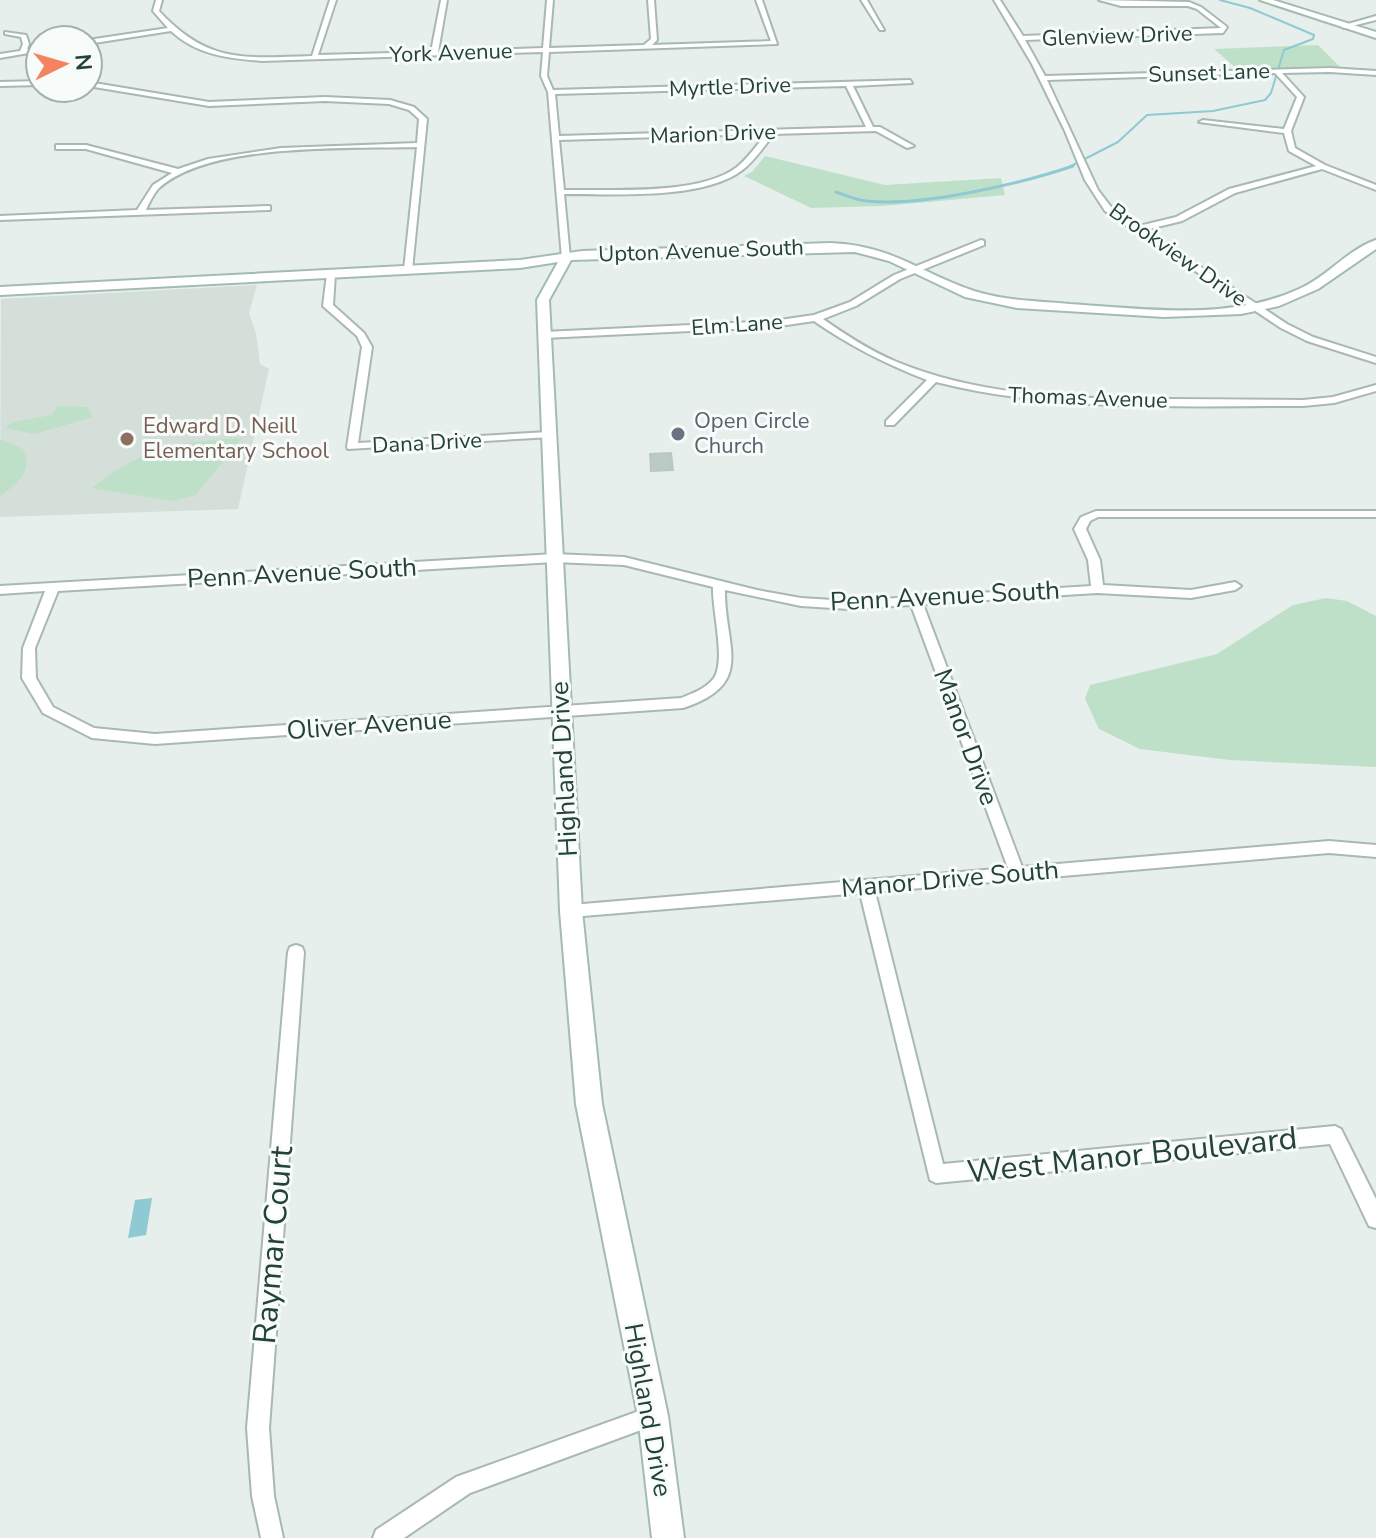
<svg xmlns="http://www.w3.org/2000/svg" width="1376" height="1538" viewBox="0 0 1376 1538" font-family="'Nunito Sans',sans-serif">
<style>
.built{fill:#d4dfda}
.green{fill:#bfe0c8}
.water{fill:#8ec9d4}
.lines{fill:none;stroke-linecap:round;stroke-linejoin:round}
.stream-far1{stroke:#8ec9d4;stroke-width:2}
.stream{stroke:#8ec9d4;stroke-width:3}
.building{fill:#bbcac4;stroke:#b8c9c2;stroke-width:2}
.street-casing{stroke:#a8b8b2;stroke-width:4}
.secondary-casing{stroke:#a4bbb3;stroke-width:4}
.street{fill:#fff;fill-rule:evenodd}
.secondary{fill:#fff;fill-rule:evenodd}
.worship-dot{fill:#6b7280;stroke:#f7fbf9;stroke-width:3}
.education-dot{fill:#8d6e63;stroke:#f7fbf9;stroke-width:3}
.labels{text-anchor:middle;dominant-baseline:central;stroke-width:6;stroke-linejoin:round;paint-order:stroke}
.far-street-label{font-size:22px;fill:#24423a;stroke:#f7fbf9}
.far-worship-label{font-size:22px;fill:#5b616d;stroke:#f7fbf9;text-anchor:start}
.far-education-label{font-size:22px;fill:#785e54;stroke:#f7fbf9;text-anchor:start}
.street-label{font-size:26px;fill:#24423a;stroke:#f7fbf9}
.near-street-label{font-size:32px;fill:#24423a;stroke:#f7fbf9}
</style>
<rect width="100%" height="100%" fill="#e6efeb"/>
<!-- built -->
<path class="built" d="M257,285L249,313L256,333L260,364L269,369L238,509L0,517L1,299Z"/>
<!-- green -->
<g class="green">
<path d="M1318,45L1340,67L1237,69L1214,49Z"/>
<path d="M765,156L885,185L1001,178L1005,195L883,206L811,208L744,176L752,172Z"/>
<path d="M58,406L87,407L93,417L35,434L5,428L13,422L51,415Z"/>
<path d="M242,438L196,495L173,501L92,488C142,448 179,441 242,438Z"/>
<path d="M0,439L23,449C34,471 17,484 0,496Z"/>
<path d="M1326,598L1347,601L1376,616V767L1230,760L1140,749L1099,729L1085,699L1090,685L1217,654L1293,605Z"/>
</g>
<!-- water -->
<path class="water" d="M152,1198L146,1235L128,1238L135,1200Z"/>
<g class="lines">
<!-- stream-far1 -->
<path class="stream-far1" d="M1067,168L1118,142L1147,115L1213,111L1265,100L1271,93L1284,50L1313,39L1314,35L1250,8L1220,0"/>
<!-- stream -->
<path class="stream" d="M836,192C845,195 856,200 866,201C921,207 1020,184 1073,166"/>
</g>
<!-- building -->
<path class="building" d="M671,453L673,470L651,471L650,454Z"/>
<g class="lines">
<defs>
<g id="street">
<path d="M156,0H162L159,11C208,64 245,58 312,56L330,0H336L318,55L431,52L441,0H447L438,52L543,48L547,0H553L549,48L644,45L651,39L648,0H654L657,40L652,45L771,41L756,0H762L777,44L549,52L547,76L553,90L910,80L912,83L853,86L873,127H880L914,146L907,148L876,131L774,134C764,146 754,162 741,171C701,200 613,194 564,194L570,258L566,261L562,258L548,92L541,76L543,52L261,61C227,58 197,55 171,31L88,44V40L168,28L153,11ZM846,86L866,127L559,136L555,94ZM766,134C757,145 748,158 737,167C699,196 610,189 564,190L559,140Z"/>
<path d="M861,0H867L884,30H880Z"/>
<path d="M994,0H1000L1023,36L1221,28L1197,9L1188,6H1121L1099,0L1189,2L1201,7L1227,27L1223,33L1025,40L1045,76L1330,68L1376,71V75L1330,72L1282,73L1304,97L1291,131L1295,148L1325,165L1376,185V190L1322,169L1235,193L1182,221L1145,230L1287,324L1313,337L1376,357V363L1307,341L1281,328L1105,211L1085,180L1065,131L1032,64ZM1275,73L1297,97L1284,129L1203,120L1199,122L1284,133L1289,151L1316,166L1229,189L1176,217L1139,226L1111,207L1098,190L1047,80Z"/>
<path d="M1376,16V20L1344,28L1341,26Z"/>
<path d="M5,32L26,35L29,44L27,49L40,47V51L0,58V54L20,51L23,44L21,37L5,34Z"/>
<path d="M40,81V85L0,86V82Z"/>
<path d="M88,82L209,102L325,97L390,100L414,107L427,119L412,270L408,273L404,270L417,147C350,149 208,142 158,189C153,195 149,203 146,210L270,206V210H267L0,220V216L137,210L153,185L172,173L86,149H56V145H86L178,169L208,159L281,148L417,143L419,119L409,110L389,104L325,101L209,106L88,86Z"/>
<path d="M981,240L984,241V245L900,279L856,306L823,319C846,335 870,351 897,362C983,397 1076,399 1168,399C1213,399 1258,400 1303,400L1333,397L1376,385V391L1334,403L1303,406C1181,406 1055,412 936,382L894,425H886V421L927,380C886,364 850,346 814,321L773,327L544,338L539,335L544,332L773,321L814,315L850,302L894,275Z"/>
<path d="M331,271L335,274L333,305L364,333L372,347L358,443L548,432L552,433V437L348,449L347,447L362,347L357,336L323,306L327,274Z"/>
<path d="M1096,511H1376V517H1098L1090,521L1086,529L1100,560L1103,585L1191,590L1235,582L1241,586L1235,590L1191,598L1097,593L923,604L1022,867L1329,841L1376,845V857L1329,853L875,892L943,1164L1335,1126L1341,1129L1376,1199V1228L1369,1226L1330,1144L936,1183L930,1180L860,893L571,917L566,916L563,911L566,906L571,905L1008,868L911,605L849,609L801,606L725,590C724,646 757,684 683,708L155,744L92,738L43,713L22,678L23,648L45,591L0,594V586L554,554L624,557L757,590L801,598L849,601L1091,586L1088,560L1074,529L1081,517ZM554,562L624,565L713,587C712,610 726,660 714,678C706,689 693,693 681,698L155,734L94,728L53,707L36,678L35,648L58,591Z"/>
<path d="M296,945L302,947L304,952L269,1428L274,1496L283,1538H261L252,1496L247,1428L288,952L290,947Z"/>
<path d="M653,1406L660,1409L663,1416L660,1423L470,1493L404,1538H373L376,1530L456,1477Z"/>
</g>
<g id="secondary">
<path d="M1260,0H1273L1376,32V38Z"/>
<path d="M1376,240V249L1318,289L1279,306L1241,314L1164,317L1017,308L965,297L889,261L855,252L571,260L549,300L582,911L602,1104L668,1416L684,1538H652L638,1416L576,1104L560,911L537,300L558,262L520,268L0,295V287L520,260L582,251L831,243C894,246 920,273 974,291C1005,301 1038,301 1070,304C1144,309 1230,321 1299,289C1327,277 1347,250 1376,240Z"/>
</g>
</defs>
<!-- street casing -->
<use href="#street" class="street-casing"/>
<!-- secondary casing -->
<use href="#secondary" class="secondary-casing"/>
<!-- street -->
<use href="#street" class="street"/>
<!-- secondary -->
<use href="#secondary" class="secondary"/>
</g>
<!-- markers -->
<circle class="worship-dot" cx="678" cy="434" r="8"/>
<circle class="education-dot" cx="127" cy="439" r="8"/>
<g class="labels">
<!-- far-street labels -->
<g class="far-street-label">
<text transform="translate(1117 36) rotate(-2)">Glenview Drive</text>
<text transform="translate(451 53) rotate(-2)">York Avenue</text>
<text transform="translate(1209 73) rotate(-2)">Sunset Lane</text>
<text transform="translate(730 87) rotate(-2)">Myrtle Drive</text>
<text transform="translate(713 134) rotate(-2)">Marion Drive</text>
<text transform="translate(701 251) rotate(-2)">Upton Avenue South</text>
<text transform="translate(1178 255) rotate(35)">Brookview Drive</text>
<text transform="translate(737 325) rotate(-4)">Elm Lane</text>
<text transform="translate(1088 398) rotate(2)">Thomas Avenue</text>
<text transform="translate(427 443) rotate(-3)">Dana Drive</text>
</g>
<!-- far-worship labels -->
<g class="far-worship-label">
<text x="694" y="421">Open Circle<tspan x="694" dy="25">Church</tspan></text>
</g>
<!-- far-education labels -->
<g class="far-education-label">
<text x="143" y="426">Edward D. Neill<tspan x="143" dy="25">Elementary School</tspan></text>
</g>
<!-- street labels -->
<g class="street-label">
<text transform="translate(302 573) rotate(-3)">Penn Avenue South</text>
<text transform="translate(945 596) rotate(-3)">Penn Avenue South</text>
<text transform="translate(369 725) rotate(-4)">Oliver Avenue</text>
<text transform="translate(966 737) rotate(70)">Manor Drive</text>
<text transform="translate(564 769) rotate(-93)">Highland Drive</text>
<text transform="translate(950 879) rotate(-5)">Manor Drive South</text>
<text transform="translate(648 1410) rotate(80)">Highland Drive</text>
</g>
<!-- near-street labels -->
<g class="near-street-label">
<text transform="translate(1132 1155) rotate(-6)">West Manor Boulevard</text>
<text transform="translate(273 1245) rotate(-85)">Raymar Court</text>
</g>
</g>
<!-- north arrow -->
<g transform="translate(64 64) rotate(85)"><circle r="38" fill="#f7fbf9" stroke="#a3b1ad" stroke-width="2"/>
<path d="M0-6L14 30L0 20L-14 30Z" fill="#f4845f"/>
<text y="-12" font-size="22" font-weight="bold" text-anchor="middle" fill="#24423a">N</text>
</g>
</svg>
